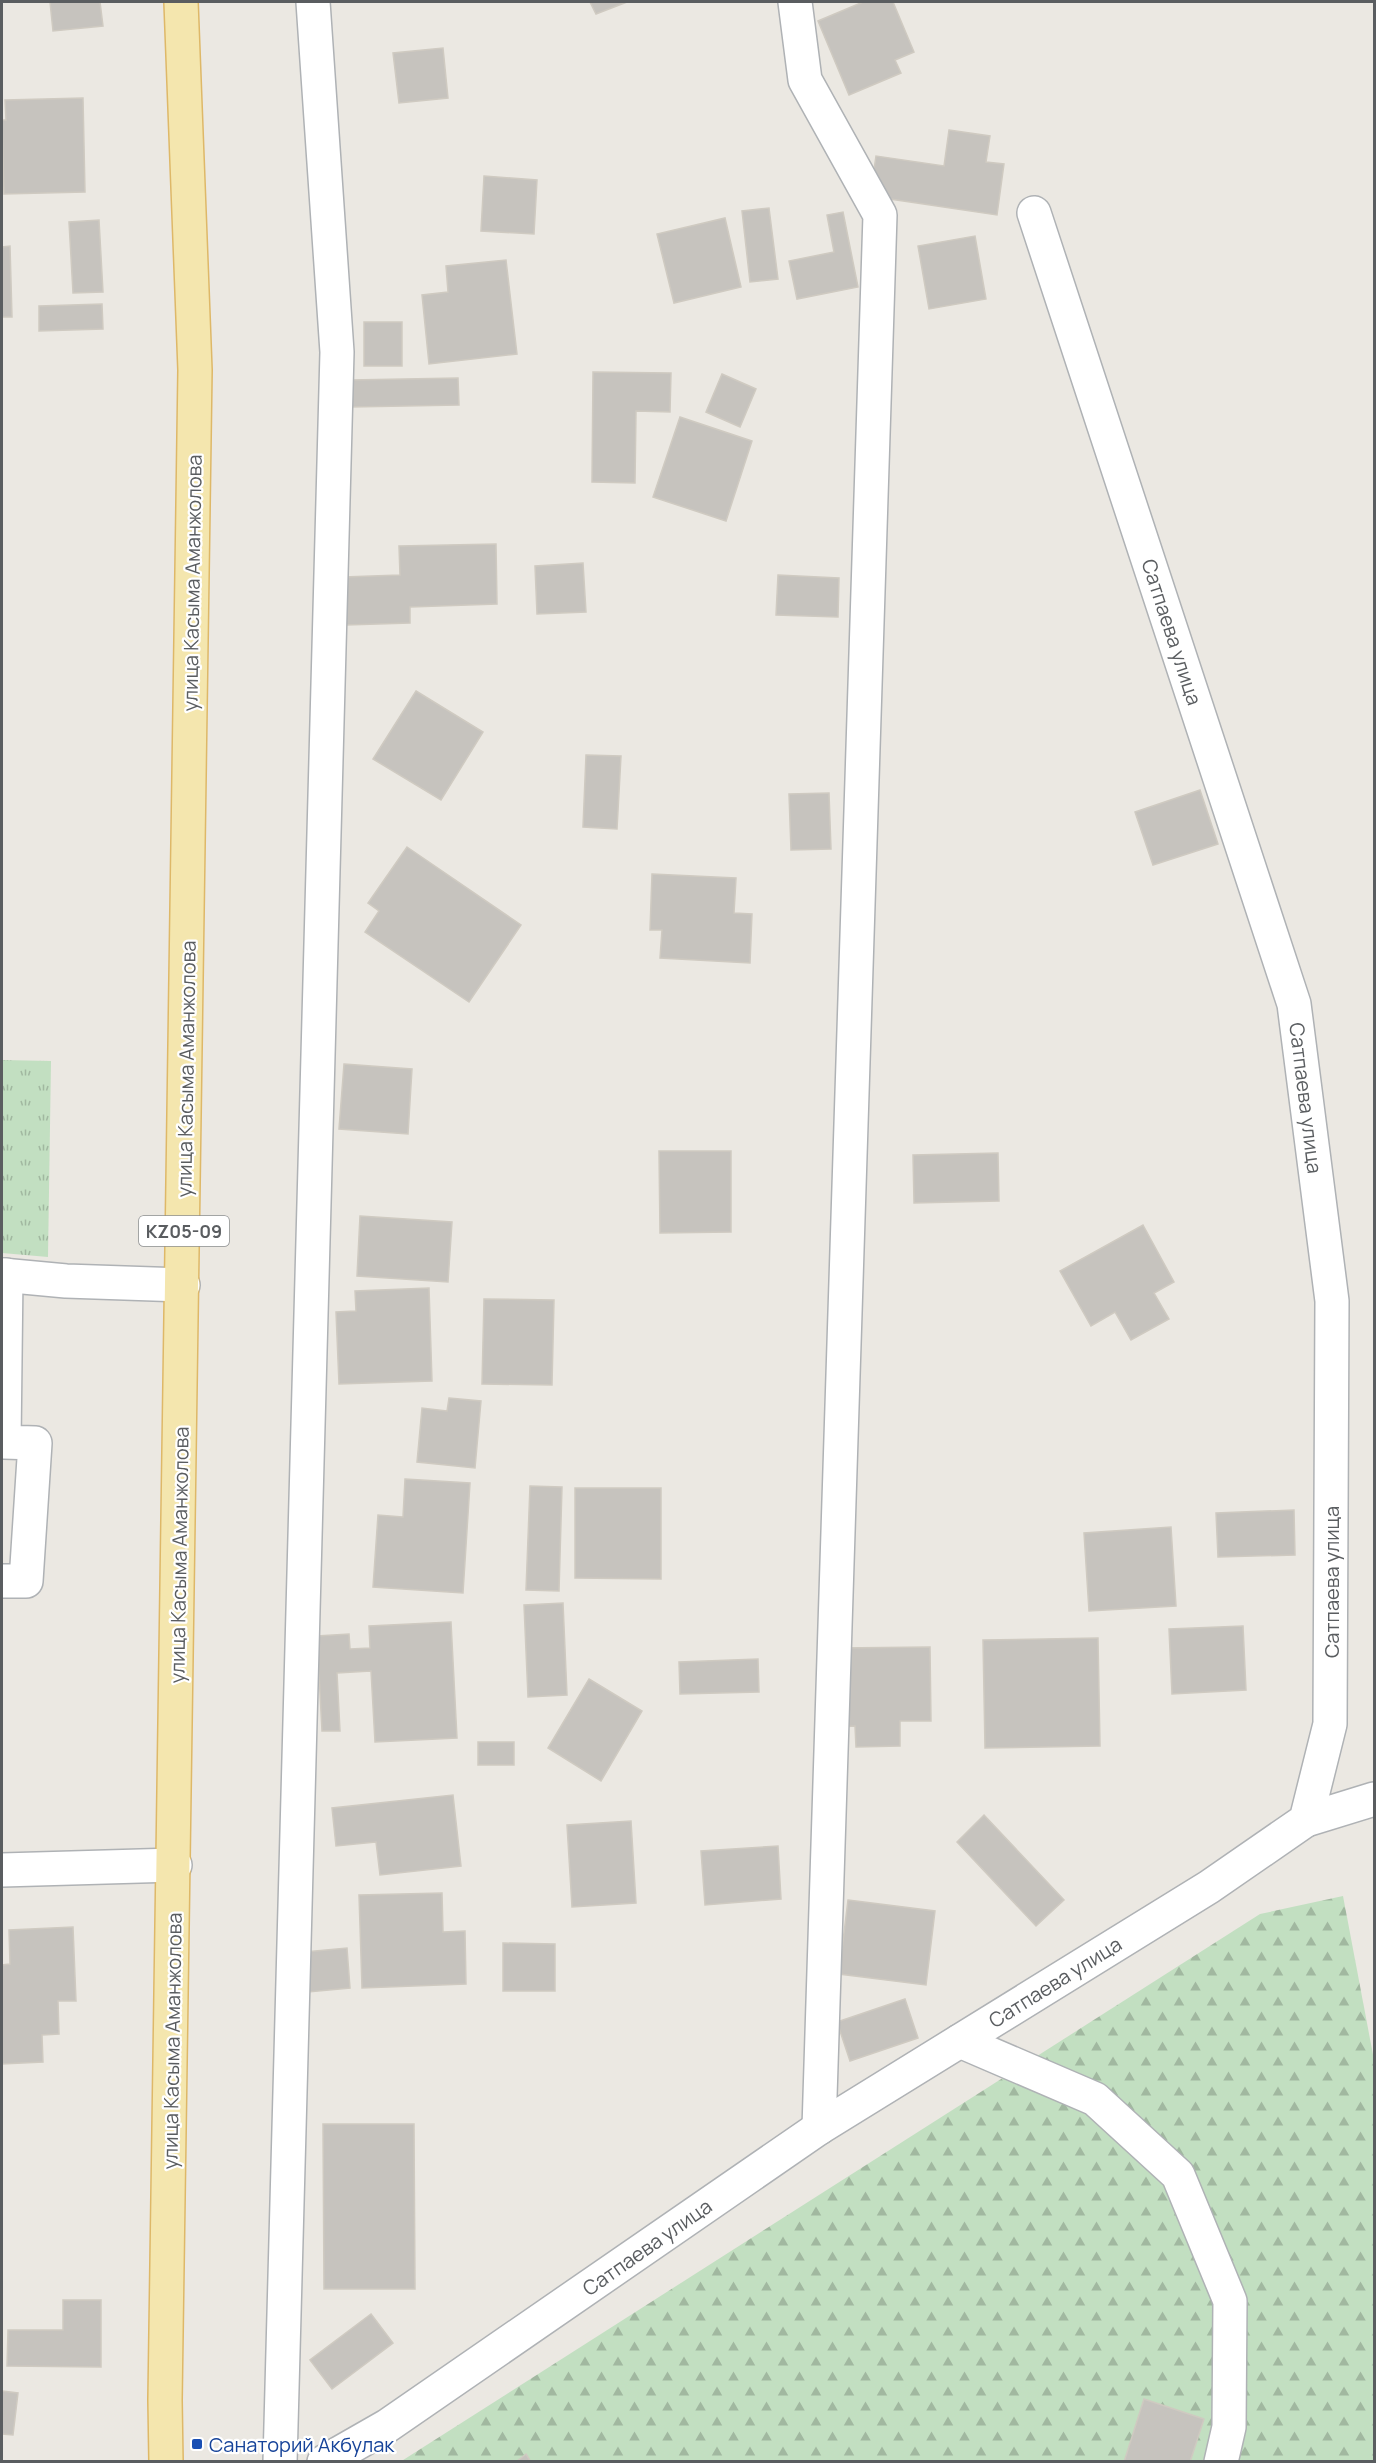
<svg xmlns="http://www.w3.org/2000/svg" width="1376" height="2463" viewBox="0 0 1376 2463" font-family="Manrope,sans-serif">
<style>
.grass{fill:url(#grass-tufts)}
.forest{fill:url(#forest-firs)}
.building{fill:#c6c3be;stroke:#cfcac1;stroke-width:1.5}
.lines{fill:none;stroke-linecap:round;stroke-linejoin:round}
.minor-casing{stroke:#afb2b5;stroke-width:36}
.major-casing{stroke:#deb868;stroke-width:36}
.minor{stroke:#fff;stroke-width:33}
.major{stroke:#f4e6ae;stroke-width:33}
.transit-dot{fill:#1a4fb4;stroke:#fff;stroke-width:2}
.labels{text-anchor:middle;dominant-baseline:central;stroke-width:4.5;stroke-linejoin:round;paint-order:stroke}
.shield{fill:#fff;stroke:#8c8e90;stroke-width:1.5}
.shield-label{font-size:18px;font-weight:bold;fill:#5a5d60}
.street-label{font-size:20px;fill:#5a5d60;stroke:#fff}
.transit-label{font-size:20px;fill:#164399;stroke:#fff;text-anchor:start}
</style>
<defs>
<pattern id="grass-tufts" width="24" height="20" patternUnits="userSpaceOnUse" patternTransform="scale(1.5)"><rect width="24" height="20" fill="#c2dfc1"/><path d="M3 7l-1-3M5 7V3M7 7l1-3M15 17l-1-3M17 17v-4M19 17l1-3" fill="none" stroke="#a1b8a0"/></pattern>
<pattern id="forest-firs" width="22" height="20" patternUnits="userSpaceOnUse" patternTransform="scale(1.5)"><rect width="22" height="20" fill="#c2dfc1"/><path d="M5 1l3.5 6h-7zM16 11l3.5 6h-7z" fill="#a1b8a0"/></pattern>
</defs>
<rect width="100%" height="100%" fill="#ebe8e2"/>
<!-- grass -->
<path class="grass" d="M2,1060L51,1061L48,1257L2,1253Z"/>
<!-- forest -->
<path class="forest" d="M1343,1896L1374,2060V2461L400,2462L1260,1914Z"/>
<!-- building -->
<g class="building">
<path d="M50,2H100L103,26L53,31Z"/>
<path d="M590,2H627L596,14Z"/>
<path d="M863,2H893L914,52L895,60L901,73L849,95L818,21Z"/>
<path d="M443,48L448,98L399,103L393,53Z"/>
<path d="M83,98L85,192L4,194L2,120H6L5,100Z"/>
<path d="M949,130L990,136L986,162L1004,164L997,215L870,196L876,156L944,166Z"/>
<path d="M484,176L537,180L534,234L481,231Z"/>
<path d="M769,208L778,279L750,282L742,211Z"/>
<path d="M843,212L858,287L797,299L789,261L834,252L827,215Z"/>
<path d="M725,218L741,287L674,303L657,234Z"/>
<path d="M99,220L103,292L73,293L69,222Z"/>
<path d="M975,236L986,299L929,309L918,246Z"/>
<path d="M10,246L12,317H2V247Z"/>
<path d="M506,260L517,354L429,364L422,295L448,292L446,266Z"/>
<path d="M102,304L103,329L39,331V306Z"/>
<rect x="364" y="322" width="38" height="44"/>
<path d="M593,372L671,373L670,412L636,411L635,483L592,482Z"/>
<path d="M722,374L756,389L740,427L706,412Z"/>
<path d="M458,378L459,405L351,407L350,380Z"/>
<path d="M680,417L752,441L726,521L653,497Z"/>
<path d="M496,544L497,604L410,607V623L346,625L344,577L400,575L399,546Z"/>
<path d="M583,563L586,612L537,614L535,566Z"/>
<path d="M778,575L839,578L838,617L776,615Z"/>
<path d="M416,691L483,732L441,800L373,759Z"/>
<path d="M586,755L621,756L617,829L583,827Z"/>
<path d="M1200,790L1218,844L1153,865L1135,812Z"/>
<path d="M829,793L831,849L791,850L789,794Z"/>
<path d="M407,847L521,925L469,1002L365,932L379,911L368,903Z"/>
<path d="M652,874L736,878L734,913L752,914L750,963L660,958L662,930H650Z"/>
<path d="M344,1064L412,1069L408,1134L339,1129Z"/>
<path d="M659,1151H731V1232L660,1233Z"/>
<path d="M998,1153L999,1201L914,1203L913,1155Z"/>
<path d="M360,1216L452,1222L448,1282L357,1276Z"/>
<path d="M1143,1225L1174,1282L1154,1293L1169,1319L1131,1340L1115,1312L1091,1326L1060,1271Z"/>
<path d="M429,1288L432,1381L339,1384L336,1312L356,1311L355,1291Z"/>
<path d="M484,1299L554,1300L552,1385L482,1384Z"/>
<path d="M449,1398L481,1401L475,1468L417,1462L422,1408L447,1411Z"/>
<path d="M405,1479L470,1483L463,1593L373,1587L378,1515L403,1517Z"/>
<path d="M530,1486L562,1487L559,1591L526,1590Z"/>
<path d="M575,1488H661V1579L575,1578Z"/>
<path d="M1294,1510L1295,1555L1218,1557L1216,1513Z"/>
<path d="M1171,1527L1176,1606L1089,1611L1084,1533Z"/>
<path d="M563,1603L567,1695L528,1697L524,1605Z"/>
<path d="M451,1622L457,1738L375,1742L371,1671L337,1673L340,1731H322L317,1636L349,1634L350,1649L370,1648L369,1626Z"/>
<path d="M1243,1626L1246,1690L1172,1694L1169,1629Z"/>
<path d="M1098,1638L1100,1746L985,1748L983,1640Z"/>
<path d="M930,1647L931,1721H900V1746L856,1747L855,1726L840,1727L838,1648Z"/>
<path d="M758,1659L759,1692L680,1694L679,1662Z"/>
<path d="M589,1679L642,1711L601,1781L548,1748Z"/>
<rect x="478" y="1742" width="36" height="23"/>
<path d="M453,1795L461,1866L380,1875L376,1842L336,1846L332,1808Z"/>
<path d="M984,1815L1064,1900L1036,1926L957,1842Z"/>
<path d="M631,1821L636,1903L572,1907L567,1825Z"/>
<path d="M778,1846L781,1899L705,1905L701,1851Z"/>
<path d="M442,1893L443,1932L465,1931L466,1984L362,1988L359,1895Z"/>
<path d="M848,1900L935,1911L926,1985L839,1974Z"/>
<path d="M73,1927L76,2001H58L59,2034L42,2035L43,2062L2,2064V1965L10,1964L9,1930Z"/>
<path d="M503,1943L555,1944V1991H503Z"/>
<path d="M347,1948L350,1988L308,1992L305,1952Z"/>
<path d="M905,1999L918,2038L850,2061L837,2022Z"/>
<path d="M323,2124H414L415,2289H324Z"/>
<path d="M63,2300H101V2367L7,2366L8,2330H63Z"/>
<path d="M371,2314L393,2343L332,2389L310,2360Z"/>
<path d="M2,2391L18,2393L13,2435L2,2434Z"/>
<path d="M1144,2399L1204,2419L1190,2462H1124Z"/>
<path d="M526,2454L531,2462H516Z"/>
</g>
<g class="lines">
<defs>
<g id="minor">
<path d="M795,2L805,80L880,215L819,2128"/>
<path d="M2,1275L66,1281L183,1285"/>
<path d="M2,1581H26L35,1443L4,1442L6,1275"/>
<path d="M1306,1820L1374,1799"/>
<path d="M2,1870L175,1865"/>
<path d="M960,2041L1095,2099L1178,2175L1230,2301L1229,2427L1221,2462"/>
<path d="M280,2462L337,352L313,2"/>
<path d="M324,2462L387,2426L819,2128L1209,1887L1306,1820L1330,1724L1332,1301L1294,1004L1034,213"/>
</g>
<path id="major" d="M166,2462L165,2400L195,370L181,2"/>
</defs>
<!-- minor casing -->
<use href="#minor" class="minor-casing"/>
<!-- major casing -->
<use href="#major" class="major-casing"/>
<!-- minor -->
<use href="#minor" class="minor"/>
<!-- major -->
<use href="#major" class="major"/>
</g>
<!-- markers -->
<rect class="transit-dot" x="191" y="2438" width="12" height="12" rx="3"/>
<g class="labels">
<!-- shield labels -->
<rect class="shield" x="139" y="1216" width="90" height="30" rx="4.5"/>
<g class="shield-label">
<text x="184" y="1231">KZ05-09</text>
</g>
<!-- street labels -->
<g class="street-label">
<text transform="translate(192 583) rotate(-89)">улица Касыма Аманжолова</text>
<text transform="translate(1172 632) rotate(72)">Сатпаева улица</text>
<text transform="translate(186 1069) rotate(-89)">улица Касыма Аманжолова</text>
<text transform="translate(1306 1098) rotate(83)">Сатпаева улица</text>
<text transform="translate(179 1555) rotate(-89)">улица Касыма Аманжолова</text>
<text transform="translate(1331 1582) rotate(-90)">Сатпаева улица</text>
<text transform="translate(1055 1982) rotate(-32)">Сатпаева улица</text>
<text transform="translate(172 2041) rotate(-89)">улица Касыма Аманжолова</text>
<text transform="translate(647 2247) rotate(-35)">Сатпаева улица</text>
</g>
<!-- transit labels -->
<g class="transit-label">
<text x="209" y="2444">Санаторий Акбулак</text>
</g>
</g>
<!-- border -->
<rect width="1376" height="2463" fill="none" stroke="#5a5d60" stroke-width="6"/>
</svg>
